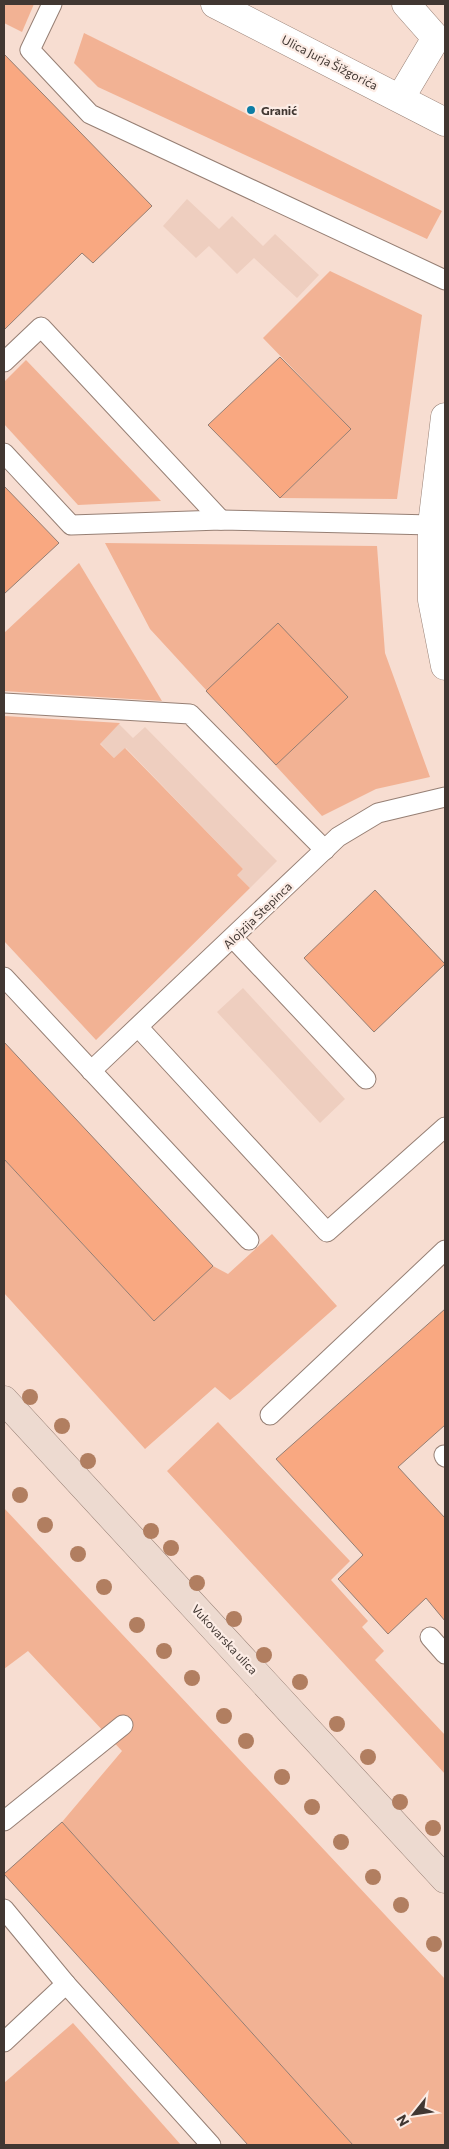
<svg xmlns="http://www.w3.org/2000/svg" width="449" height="2149" viewBox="0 0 449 2149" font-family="Commissioner,sans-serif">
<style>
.built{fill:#eecebf}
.green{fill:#f2b294}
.building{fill:#f9a881;stroke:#957e73}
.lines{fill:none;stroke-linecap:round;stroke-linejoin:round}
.lane-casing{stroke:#967f74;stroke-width:21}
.street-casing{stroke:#967f74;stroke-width:29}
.secondary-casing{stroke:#967f74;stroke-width:29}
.lane{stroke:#fff;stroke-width:19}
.street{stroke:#fff;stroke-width:28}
.secondary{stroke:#eddad0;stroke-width:28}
.tree{fill:#b17e60}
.poi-dot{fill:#0c7da5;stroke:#fcece5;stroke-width:2}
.labels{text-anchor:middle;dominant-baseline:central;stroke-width:4.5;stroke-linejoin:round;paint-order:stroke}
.street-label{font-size:12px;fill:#413732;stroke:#fcece5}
.poi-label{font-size:12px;font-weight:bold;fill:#413732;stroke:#fcece5;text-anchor:start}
</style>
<rect width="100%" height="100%" fill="#f7ddd1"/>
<!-- built -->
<g class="built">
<path d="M187,199L219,229L232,216L263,246L275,234L319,275L297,298L254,258L237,274L209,246L196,258L163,226Z"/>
<path d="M119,724L133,738L145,727L277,861L250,888L236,874L243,869L126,748L114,758L100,743Z"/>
<path d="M243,988L345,1099L320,1123L217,1012Z"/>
</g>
<!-- green -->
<g class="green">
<path d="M4,4H34L22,32L4,23Z"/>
<path d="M84,33L442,211L427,239L98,87L74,63Z"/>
<path d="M330,271L422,315L397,499L280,498L351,429L263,338Z"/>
<path d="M26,360L161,501L78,505L4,424V382Z"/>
<path d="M105,543L377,546L385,653L430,777L376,789L322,816L150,629Z"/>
<path d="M79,563L162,701L4,691V633Z"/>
<path d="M4,716L120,723L100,744L114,758L125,748L243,869L237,875L250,888L96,1040L4,941Z"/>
<path d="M4,1159L153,1320L213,1266L228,1274L272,1234L337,1306L239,1393L230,1400L215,1387L145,1449L4,1293Z"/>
<path d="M218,1422L350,1561L331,1580L368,1621L362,1627L384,1651L375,1660L445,1735V1774L167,1471Z"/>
<path d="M4,1508L445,1979V2145H353L62,1822L122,1751L28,1651L4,1669Z"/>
<path d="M73,2023L181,2145H4V2083Z"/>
</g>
<!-- building -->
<g class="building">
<path d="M4,54L152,206L93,263L82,253L4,330Z"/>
<path d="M280,357L351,429L280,498L208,425Z"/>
<path d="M4,486L59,543L4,594Z"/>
<path d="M278,623L348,697L276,765L206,691Z"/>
<path d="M375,890L445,964L374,1032L304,958Z"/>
<path d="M4,1042L213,1266L154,1321L4,1159Z"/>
<path d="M445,1309V1425L398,1467L445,1518V1621L426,1598L388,1634L338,1579L363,1555L276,1459Z"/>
<path d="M62,1822L353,2145H248L4,1874Z"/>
</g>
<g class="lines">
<defs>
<g id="lane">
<path d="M52,4L30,50L90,114L445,280"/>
<path d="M4,362L41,327L221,520"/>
<path d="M4,453L71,525L221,520L432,525"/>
<path d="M4,703L190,714L325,850"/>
<path d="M233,938L366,1079"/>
<path d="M4,977L249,1240"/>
<path d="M139,1028L327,1232L445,1127"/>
<path d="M91,1071L338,837L378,813L445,797"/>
<path d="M270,1415L445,1250"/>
<path d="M444,1455L445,1457"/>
<path d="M430,1637L445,1654"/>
<path d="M4,1821L123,1725"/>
<path d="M4,1909L66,1984"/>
<path d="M4,2042L66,1984L211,2145"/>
</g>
<g id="street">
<path d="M215,4L445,122"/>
<path d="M401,97L436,38L406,4"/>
<path d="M445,417L432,525V600L445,666"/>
</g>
<path id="secondary" d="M4,1400L445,1879"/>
</defs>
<!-- lane casing -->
<use href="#lane" class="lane-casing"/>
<!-- street casing -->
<use href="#street" class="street-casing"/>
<!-- secondary casing -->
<use href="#secondary" class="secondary-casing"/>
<!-- lane -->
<use href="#lane" class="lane"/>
<!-- street -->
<use href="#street" class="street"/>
<!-- secondary -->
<use href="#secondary" class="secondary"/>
</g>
<!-- trees -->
<g class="tree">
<circle cx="30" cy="1397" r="8"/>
<circle cx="62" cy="1426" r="8"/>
<circle cx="88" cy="1461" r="8"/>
<circle cx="20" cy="1495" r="8"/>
<circle cx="45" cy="1525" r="8"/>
<circle cx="151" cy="1531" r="8"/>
<circle cx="171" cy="1548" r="8"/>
<circle cx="78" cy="1554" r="8"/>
<circle cx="197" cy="1583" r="8"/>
<circle cx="104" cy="1587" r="8"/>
<circle cx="234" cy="1619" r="8"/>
<circle cx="137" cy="1625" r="8"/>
<circle cx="164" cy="1651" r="8"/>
<circle cx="264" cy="1655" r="8"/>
<circle cx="192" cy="1678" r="8"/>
<circle cx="300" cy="1682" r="8"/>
<circle cx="224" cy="1716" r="8"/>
<circle cx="337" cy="1724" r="8"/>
<circle cx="246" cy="1741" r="8"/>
<circle cx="368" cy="1757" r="8"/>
<circle cx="282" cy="1777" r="8"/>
<circle cx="400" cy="1802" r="8"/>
<circle cx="312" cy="1807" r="8"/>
<circle cx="433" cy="1828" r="8"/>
<circle cx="341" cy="1842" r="8"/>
<circle cx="373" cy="1877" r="8"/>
<circle cx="401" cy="1905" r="8"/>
<circle cx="434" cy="1944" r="8"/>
</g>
<!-- markers -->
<circle class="poi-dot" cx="251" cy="110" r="5"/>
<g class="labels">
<!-- street labels -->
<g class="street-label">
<text transform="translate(330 62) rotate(27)">Ulica Jurja Šižgorića</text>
<text transform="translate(257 915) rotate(-44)">Alojzija Stepinca</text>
<text transform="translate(225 1639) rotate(47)">Vukovarska ulica</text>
</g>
<!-- poi labels -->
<g class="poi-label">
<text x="261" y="110">Granić</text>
</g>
</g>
<!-- border -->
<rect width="449" height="2149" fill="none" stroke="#413732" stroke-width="10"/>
<!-- north arrow -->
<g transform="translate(414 2114) rotate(240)" stroke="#fcece5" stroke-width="4" paint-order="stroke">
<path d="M0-4L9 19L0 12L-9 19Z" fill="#413732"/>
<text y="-8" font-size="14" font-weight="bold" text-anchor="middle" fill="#413732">N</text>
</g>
</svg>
